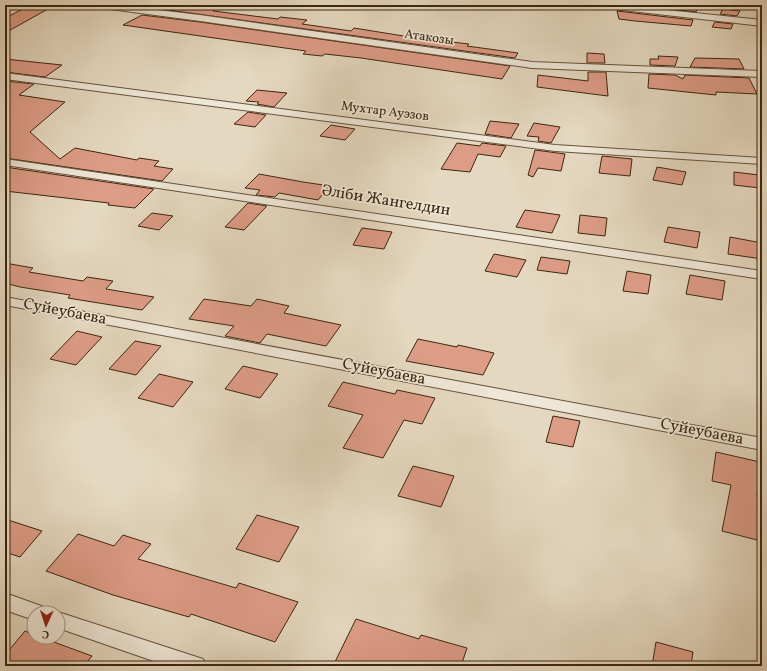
<svg xmlns="http://www.w3.org/2000/svg" width="767" height="671" viewBox="0 0 767 671" font-family="Vollkorn,serif">
<style>
.building{fill:#dd9c86;stroke:#3c260f}
.lines{fill:none;stroke-linecap:round;stroke-linejoin:round}
.street-casing{stroke:#66523b;stroke-width:2}
.secondary-casing{stroke:#3c260f;stroke-width:2}
.street{fill:#eee6d6;fill-rule:evenodd}
.secondary{fill:#eee6d6;fill-rule:evenodd}
.labels{text-anchor:middle;dominant-baseline:central;stroke-width:3.5;stroke-linejoin:round;paint-order:stroke}
.far-street-label{font-size:13px;fill:#3c260f;stroke:#eee6d6}
.street-label{font-size:16px;fill:#3c260f;stroke:#eee6d6}
</style>
<rect width="100%" height="100%" fill="#e5d8c0"/>
<filter id="stains"><feTurbulence type="fractalNoise" baseFrequency=".005" numOctaves="4"/><feColorMatrix values="0 0 0 0 .2 0 0 0 0 .09 0 0 0 0 .02 0 0 0 .5 -.17"/></filter>
<radialGradient id="worn" r=".72"><stop offset=".6" stop-color="#630" stop-opacity="0"/><stop offset="1" stop-color="#630" stop-opacity=".3"/></radialGradient>
<!-- building -->
<g class="building">
<path d="M31,5H55L5,33V18Z"/>
<path d="M159,5H189L217,8L213,11L278,19L280,17L307,20L302,24L351,31L354,28L422,39L424,37L445,39L443,41L469,44L467,46L518,53L515,58L154,8Z"/>
<path d="M633,5H699L696,12Z"/>
<path d="M723,9L740,11L737,16L720,14Z"/>
<path d="M617,11L693,20L691,26L635,21L619,19Z"/>
<path d="M142,15L200,22L510,66L502,79L361,58L325,54L322,56L303,54L306,51L123,25Z"/>
<path d="M715,22L733,24L731,29L712,27Z"/>
<path d="M587,53L604,54L605,63H587Z"/>
<path d="M658,56L678,57L675,66L650,65V59H659Z"/>
<path d="M695,58L739,59L744,69L690,67Z"/>
<path d="M5,59L62,65L45,77L5,72Z"/>
<path d="M588,72H606L608,96L537,87L538,75L588,81Z"/>
<path d="M649,74L675,75L683,79L685,75L749,78L757,94L716,92V95L648,88Z"/>
<path d="M5,81L34,84L19,95L65,102L30,132L60,159L75,148L137,160L139,158L159,161L154,166L173,169L162,181L5,158Z"/>
<path d="M257,90L287,93L274,107L257,104L259,102L246,101Z"/>
<path d="M248,112L266,115L255,127L234,124Z"/>
<path d="M490,121L519,124L511,138L485,134Z"/>
<path d="M534,123L560,127L551,143L538,141L539,137L527,136Z"/>
<path d="M331,125L355,129L345,140L320,136Z"/>
<path d="M457,143L480,146L482,143L506,146L500,157L478,154L470,172L441,169Z"/>
<path d="M535,150L565,154L561,171L538,168L533,177L528,175Z"/>
<path d="M602,156L632,159L630,176L599,173Z"/>
<path d="M5,167L154,189L135,208L108,205L109,203L5,191Z"/>
<path d="M657,167L686,172L682,185L653,180Z"/>
<path d="M734,172L759,175L760,188L734,185Z"/>
<path d="M259,174L303,182L330,186L318,200L279,193L275,197L256,195L260,190L245,188Z"/>
<path d="M248,203L267,206L244,230L225,227Z"/>
<path d="M525,210L560,215L552,233L516,227Z"/>
<path d="M152,213L173,216L159,230L138,226Z"/>
<path d="M580,215L607,218L605,236L578,233Z"/>
<path d="M668,227L700,232L697,248L664,242Z"/>
<path d="M362,228L392,232L384,249L353,245Z"/>
<path d="M730,237L762,243V259L728,254Z"/>
<path d="M494,254L526,260L517,277L485,271Z"/>
<path d="M541,257L570,261L567,274L537,270Z"/>
<path d="M5,263L33,268L29,272L83,281L87,277L113,281L106,289L154,297L142,310L68,298L70,295L20,287L5,283Z"/>
<path d="M627,271L651,275L648,294L623,291Z"/>
<path d="M690,275L725,281L722,300L686,294Z"/>
<path d="M204,299L251,306L257,299L289,306L284,313L341,325L326,346L267,334L260,343L225,336L234,326L189,319Z"/>
<path d="M77,331L102,337L76,365L50,359Z"/>
<path d="M418,339L457,347L458,345L494,353L483,375L406,361Z"/>
<path d="M135,341L161,346L136,375L109,369Z"/>
<path d="M243,366L278,374L260,398L225,389Z"/>
<path d="M159,374L193,382L173,407L138,398Z"/>
<path d="M343,382L395,394L397,390L435,398L422,424L404,420L383,458L343,448L363,415L328,406Z"/>
<path d="M553,416L580,421L573,447L546,442Z"/>
<path d="M716,452L760,462L757,496L762,497V507L757,540L722,531L731,485L712,481Z"/>
<path d="M413,466L454,476L441,507L398,496Z"/>
<path d="M257,515L299,527L279,562L236,549Z"/>
<path d="M5,519L42,531L20,557L5,552Z"/>
<path d="M78,534L114,546L123,535L151,544L138,559L236,588L239,583L298,602L275,642L191,614L189,617L113,595L46,571Z"/>
<path d="M356,619L419,639L421,635L467,648L461,666H333Z"/>
<path d="M25,631L34,635V637H40L92,656L84,666H5V655Z"/>
<path d="M656,642L693,652L691,666H652Z"/>
</g>
<g class="lines">
<defs>
<g id="street">
<path d="M91,5H115L200,15L532,62L762,71V77L532,68L200,21L95,7Z"/>
<path d="M592,5H619L762,20V26L596,7Z"/>
<path d="M5,73L555,145L762,158V164L555,151L5,79Z"/>
<path d="M5,159L762,271V279L5,165Z"/>
<path d="M5,297L762,438V450L5,305Z"/>
<path d="M5,593L44,607L47,613H34V620L5,610Z"/>
<path d="M58,612L203,659L206,666H168L58,628V613H54Z"/>
</g>
<path id="secondary" d="M5,5H15L5,10Z"/>
</defs>
<!-- street casing -->
<use href="#street" class="street-casing"/>
<!-- secondary casing -->
<use href="#secondary" class="secondary-casing"/>
<!-- street -->
<use href="#street" class="street"/>
<!-- secondary -->
<use href="#secondary" class="secondary"/>
</g>
<g class="labels">
<!-- far-street labels -->
<g class="far-street-label">
<text transform="translate(429 38) rotate(8)">Атакозы</text>
<text transform="translate(385 112) rotate(7)">Мухтар Ауэзов</text>
</g>
<!-- street labels -->
<g class="street-label">
<text transform="translate(386 201) rotate(9)">Әліби Жангелдин</text>
<text transform="translate(65 312) rotate(11)">Суйеубаева</text>
<text transform="translate(384 372) rotate(11)">Суйеубаева</text>
<text transform="translate(702 432) rotate(11)">Суйеубаева</text>
</g>
</g>
<!-- margin -->
<rect width="767" height="671" fill="none" stroke="#e5d8c0" stroke-width="20"/>
<rect x="6" y="6" width="755" height="659" fill="none" stroke="#3c260f" stroke-width="2"/>
<rect x="10" y="10" width="747" height="651" fill="none" stroke="#3c260f"/>
<!-- north arrow -->
<g transform="translate(46 625) rotate(183)"><circle r="19" fill="#eee6d6" stroke="#a79986"/>
<path d="M0-3L7 15L0 10L-7 15Z" fill="#8f2418"/>
<text y="-6" font-size="11" font-weight="bold" text-anchor="middle" fill="#3c260f">С</text>
</g>
<rect width="100%" height="100%" filter="url(#stains)"/>
<rect width="100%" height="100%" fill="url(#worn)"/>
</svg>
